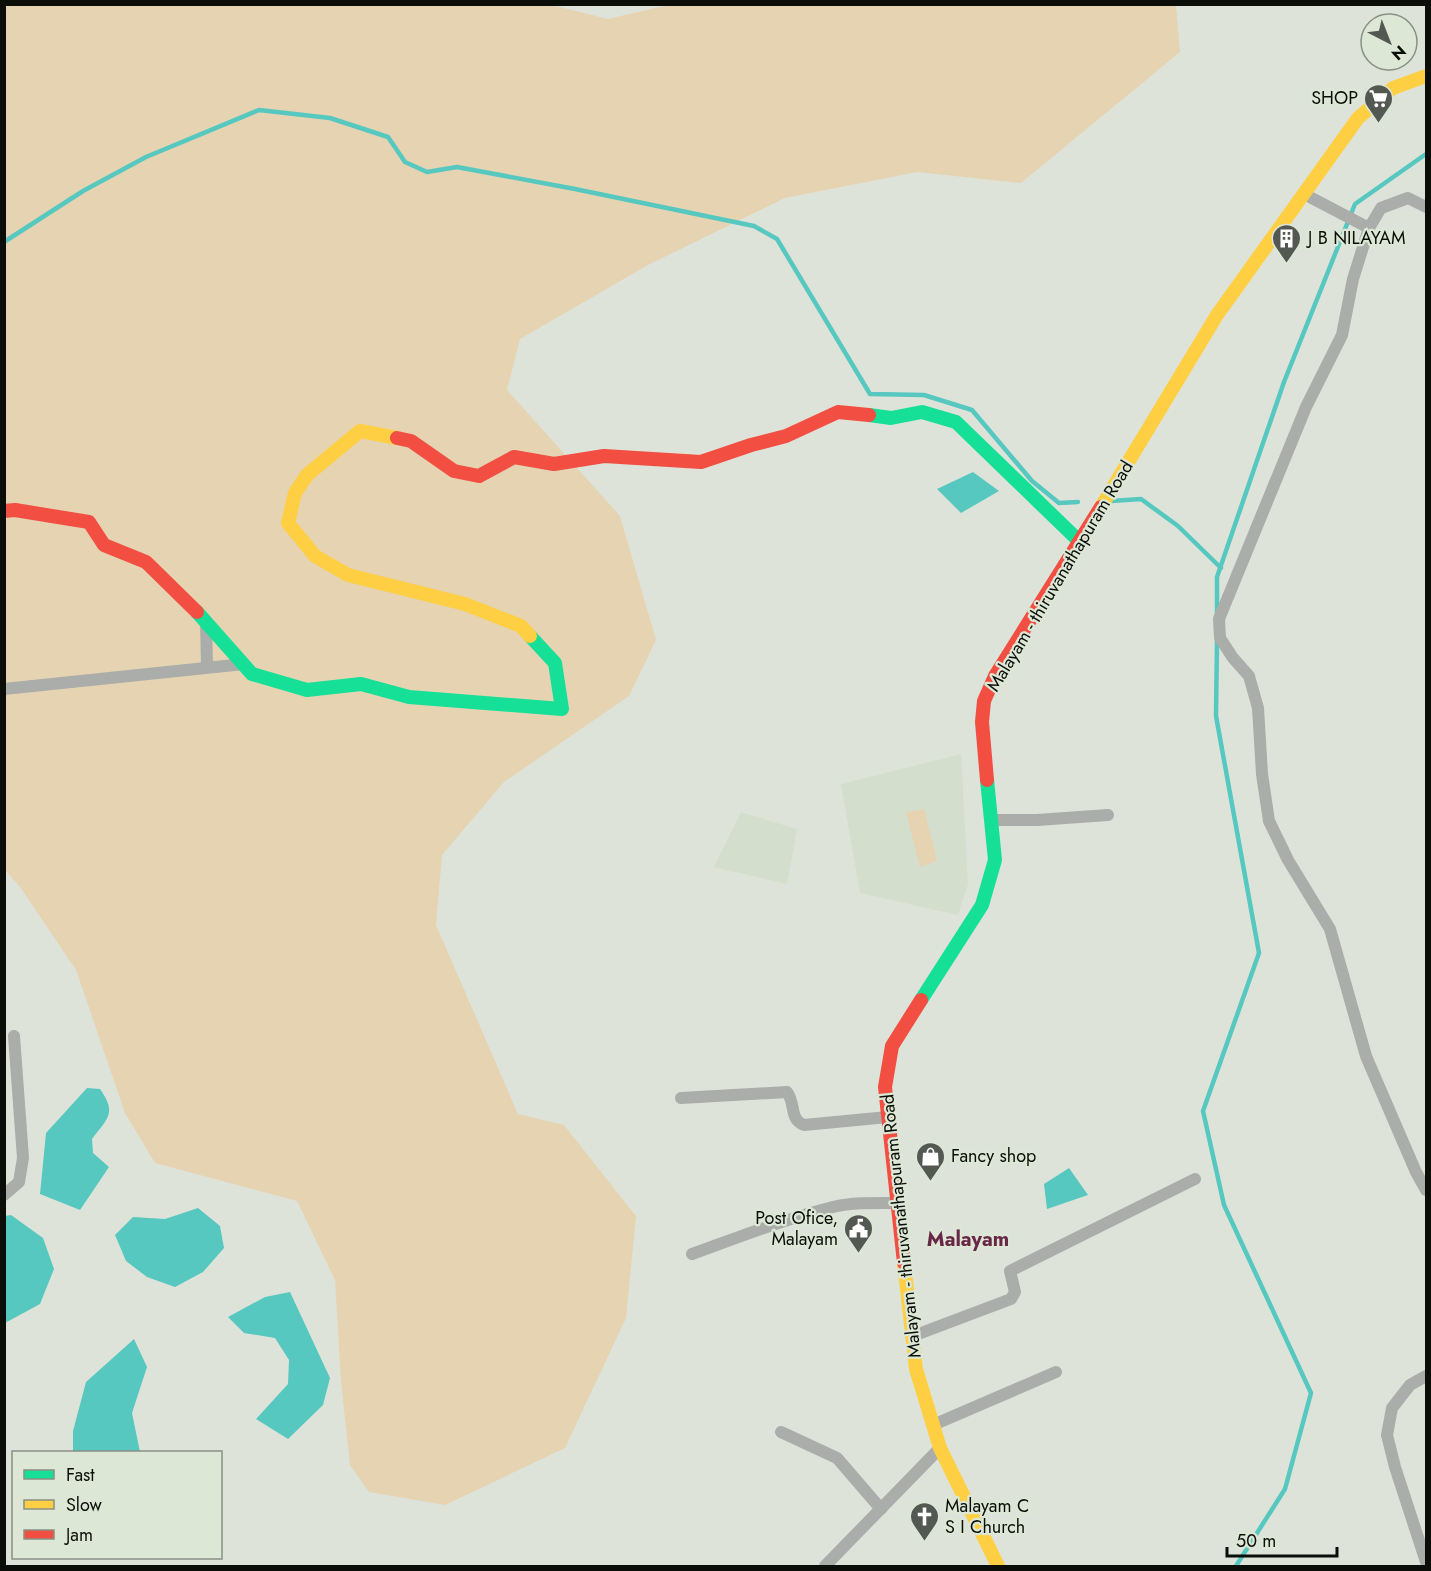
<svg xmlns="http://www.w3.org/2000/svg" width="1431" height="1571" viewBox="0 0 1431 1571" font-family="Jost,sans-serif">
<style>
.built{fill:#d4decd}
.green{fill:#e5d3b2}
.water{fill:#56c8bf}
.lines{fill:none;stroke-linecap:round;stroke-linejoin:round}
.stream{stroke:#56c8bf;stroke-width:4.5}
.street{stroke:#aaadaa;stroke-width:12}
.fast{stroke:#16e098;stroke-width:14}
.slow{stroke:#ffcf43;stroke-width:14}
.jam{stroke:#f24e42;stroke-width:14}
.labels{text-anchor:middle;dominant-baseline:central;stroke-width:4.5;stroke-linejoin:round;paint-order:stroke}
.poi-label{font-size:18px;fill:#0a0d08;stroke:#dde7d6;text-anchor:start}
.street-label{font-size:18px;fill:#0a0d08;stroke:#dde7d6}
.neighbourhood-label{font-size:20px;font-weight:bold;fill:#682746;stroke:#dde7d6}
</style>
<rect width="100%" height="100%" fill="#dee3da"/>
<!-- built -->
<g class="built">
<path d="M961,754L968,884L958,915L860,893L841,784Z"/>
<path d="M741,812L797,829L787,884L714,867Z"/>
</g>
<!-- green -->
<g class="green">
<path d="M548,4L608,19L673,4L1176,5L1180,52L1021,183L917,172L785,198L648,265L520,339L507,390L620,516L656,640L629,696L504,782L442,855L436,925L518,1114L564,1125L636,1216L626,1318L565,1448L445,1505L369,1492L350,1465L341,1382L335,1280L297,1201L155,1163L125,1113L76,970L20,887L5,870L4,5Z"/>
<path d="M924,809L937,861L920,867L906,812Z"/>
</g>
<!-- water -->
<g class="water">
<path d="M973,472L999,491L961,513L937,489Z"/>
<path d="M87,1088L100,1089C117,1113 108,1118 92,1139L93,1153L109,1167L80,1210L40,1194L46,1133Z"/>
<path d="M1069,1168L1088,1195L1047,1209L1044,1184Z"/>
<path d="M198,1208L220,1226L224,1248L203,1272L175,1287L147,1277L126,1261L115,1235L133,1217L165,1219Z"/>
<path d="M11,1215L43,1238L54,1269L40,1304L5,1323V1216Z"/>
<path d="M290,1292L330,1378L323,1405L288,1439L256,1419L288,1384L289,1360L275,1338L244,1333L228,1317L265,1297Z"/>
<path d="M134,1339L147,1367L132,1413L140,1452H73V1431L86,1382Z"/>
</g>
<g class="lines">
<!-- stream -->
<g class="stream">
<path d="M4,242L83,191L146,157L259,110L330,118L388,137L405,162L427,172L457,167L575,189L754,226L777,239L870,394L924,395L972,410L1032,481L1059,503L1078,502"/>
<path d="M1111,501L1141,499L1178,526L1221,568"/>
<path d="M1217,614V577L1284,382L1355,204L1426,154"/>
<path d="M1217,640L1216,716L1259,953L1203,1111L1224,1205L1311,1393L1285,1489L1236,1566"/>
</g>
<!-- street -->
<g class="street">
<path d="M1304,194L1369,228L1353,279L1342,335L1306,407L1219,619L1220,638L1233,658L1249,676L1258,708L1262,774L1269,821L1288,860L1330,929L1366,1056L1416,1172L1426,1190"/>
<path d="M1369,228L1381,208L1408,198L1426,207"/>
<path d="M206,621L207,667"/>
<path d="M4,689L244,664"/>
<path d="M991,820H1037L1108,815"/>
<path d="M681,1098L787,1092C796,1104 789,1119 804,1125L888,1117"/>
<path d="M4,1195L19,1182L23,1158L14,1036"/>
<path d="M692,1254C739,1237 785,1219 833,1207C854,1202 876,1203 898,1203"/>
<path d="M913,1336L1011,1299L1015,1292L1010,1271L1195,1179"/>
<path d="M1426,1376L1410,1385L1392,1408L1387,1435L1395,1467L1426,1562"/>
<path d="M933,1425L1056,1372"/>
<path d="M781,1432L837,1458L881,1509"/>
<path d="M825,1566L940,1448"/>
</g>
<!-- fast -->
<g class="fast">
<path d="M869,415L891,418L922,412L956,422L1080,542"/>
<path d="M197,612L252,674L307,690L361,684L409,697L562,709L555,663L530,636"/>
<path d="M921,1000L982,905L995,860L987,780"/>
</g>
<!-- slow -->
<g class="slow">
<path d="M397,438L360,431L307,475L295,493L288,523L315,556L348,575L465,604L521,626L530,636"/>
<path d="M1101,507L1217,315L1358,118L1393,88L1426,76"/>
<path d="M904,1263L916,1369L940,1448L998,1566"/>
</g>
<!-- jam -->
<g class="jam">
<path d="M397,438L411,441L454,471L479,476L514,457L554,464L604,456L701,462L751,445L786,436L838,412L869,415"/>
<path d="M4,511L15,510L89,522L104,545L146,562L197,612"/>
<path d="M987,780L982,722L984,701L995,676L1101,507"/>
<path d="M904,1263L885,1087L892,1046L921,1000"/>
</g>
</g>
<!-- icons -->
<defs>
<symbol id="supermarket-pin" viewBox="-11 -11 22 30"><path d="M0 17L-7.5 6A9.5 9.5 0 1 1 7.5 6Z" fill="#545852" stroke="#dde7d6"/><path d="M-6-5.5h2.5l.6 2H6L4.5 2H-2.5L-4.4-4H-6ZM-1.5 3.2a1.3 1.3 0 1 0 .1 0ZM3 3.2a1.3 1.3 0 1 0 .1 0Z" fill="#fff"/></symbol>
<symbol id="building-pin" viewBox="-11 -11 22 30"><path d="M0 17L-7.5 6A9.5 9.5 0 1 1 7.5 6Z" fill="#545852" stroke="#dde7d6"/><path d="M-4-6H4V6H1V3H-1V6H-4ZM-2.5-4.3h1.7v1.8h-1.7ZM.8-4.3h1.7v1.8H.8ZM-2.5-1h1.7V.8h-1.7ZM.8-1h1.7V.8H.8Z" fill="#fff"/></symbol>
<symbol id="shop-pin" viewBox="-11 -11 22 30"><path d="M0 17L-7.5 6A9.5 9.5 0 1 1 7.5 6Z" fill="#545852" stroke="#dde7d6"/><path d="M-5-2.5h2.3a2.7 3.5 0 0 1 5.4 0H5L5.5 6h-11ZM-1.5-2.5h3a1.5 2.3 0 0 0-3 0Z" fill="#fff"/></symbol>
<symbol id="civic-pin" viewBox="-11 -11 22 30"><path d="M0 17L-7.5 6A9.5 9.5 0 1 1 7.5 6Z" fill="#545852" stroke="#dde7d6"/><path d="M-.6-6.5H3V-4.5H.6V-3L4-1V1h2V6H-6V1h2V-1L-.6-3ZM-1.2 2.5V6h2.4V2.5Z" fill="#fff"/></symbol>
<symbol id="church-pin" viewBox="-11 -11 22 30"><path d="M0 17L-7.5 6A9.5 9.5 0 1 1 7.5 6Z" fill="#545852" stroke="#dde7d6"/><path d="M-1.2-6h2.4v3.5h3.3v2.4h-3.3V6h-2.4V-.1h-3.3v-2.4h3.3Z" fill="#fff"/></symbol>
</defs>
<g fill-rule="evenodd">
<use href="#supermarket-pin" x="1362" y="82" width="33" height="45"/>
<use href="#building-pin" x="1270" y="222" width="33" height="45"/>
<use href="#shop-pin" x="914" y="1140" width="33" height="45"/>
<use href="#civic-pin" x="842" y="1212" width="33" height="45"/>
<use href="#church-pin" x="908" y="1500" width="33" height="45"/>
</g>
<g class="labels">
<!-- poi labels -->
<g class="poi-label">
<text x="1358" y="98" text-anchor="end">SHOP</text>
<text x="1308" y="238">J B NILAYAM</text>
<text x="951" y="1156">Fancy shop</text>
<text x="838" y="1218" text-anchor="end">Post Ofice,<tspan x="838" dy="21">Malayam</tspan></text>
<text x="945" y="1506">Malayam C<tspan x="945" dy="21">S I Church</tspan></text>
</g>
<!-- street labels -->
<g class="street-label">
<text transform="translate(1060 576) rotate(-59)">Malayam - thiruvanathapuram Road</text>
<text transform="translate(901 1226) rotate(-96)">Malayam - thiruvanathapuram Road</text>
</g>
<!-- neighbourhood labels -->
<g class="neighbourhood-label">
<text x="968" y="1239">Malayam</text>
</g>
</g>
<!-- border -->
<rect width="1431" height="1571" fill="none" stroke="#0a0d08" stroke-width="12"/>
<!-- legend -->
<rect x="12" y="1451" width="210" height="108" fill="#dde7d6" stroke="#899084" stroke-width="1.5"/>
<rect x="24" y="1470" width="30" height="9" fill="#16e098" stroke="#899084" stroke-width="1.5"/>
<text x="66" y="1481" font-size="18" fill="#0a0d08">Fast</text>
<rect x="24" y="1500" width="30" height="9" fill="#ffcf43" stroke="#899084" stroke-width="1.5"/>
<text x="66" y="1511" font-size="18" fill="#0a0d08">Slow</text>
<rect x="24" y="1530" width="30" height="9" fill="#f24e42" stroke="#899084" stroke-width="1.5"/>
<text x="66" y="1541" font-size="18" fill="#0a0d08">Jam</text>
<!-- north arrow -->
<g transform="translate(1389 42) rotate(138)"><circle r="28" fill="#dde7d6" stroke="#899084" stroke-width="1.5"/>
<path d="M0-4.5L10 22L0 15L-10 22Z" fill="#545852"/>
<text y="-9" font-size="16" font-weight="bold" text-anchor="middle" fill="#0a0d08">N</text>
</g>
<!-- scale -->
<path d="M1227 1547v9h110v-9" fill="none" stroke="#0a0d08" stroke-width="3"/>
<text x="1236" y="1547" font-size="18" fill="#0a0d08" stroke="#dde7d6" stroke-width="4.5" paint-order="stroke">50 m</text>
</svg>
